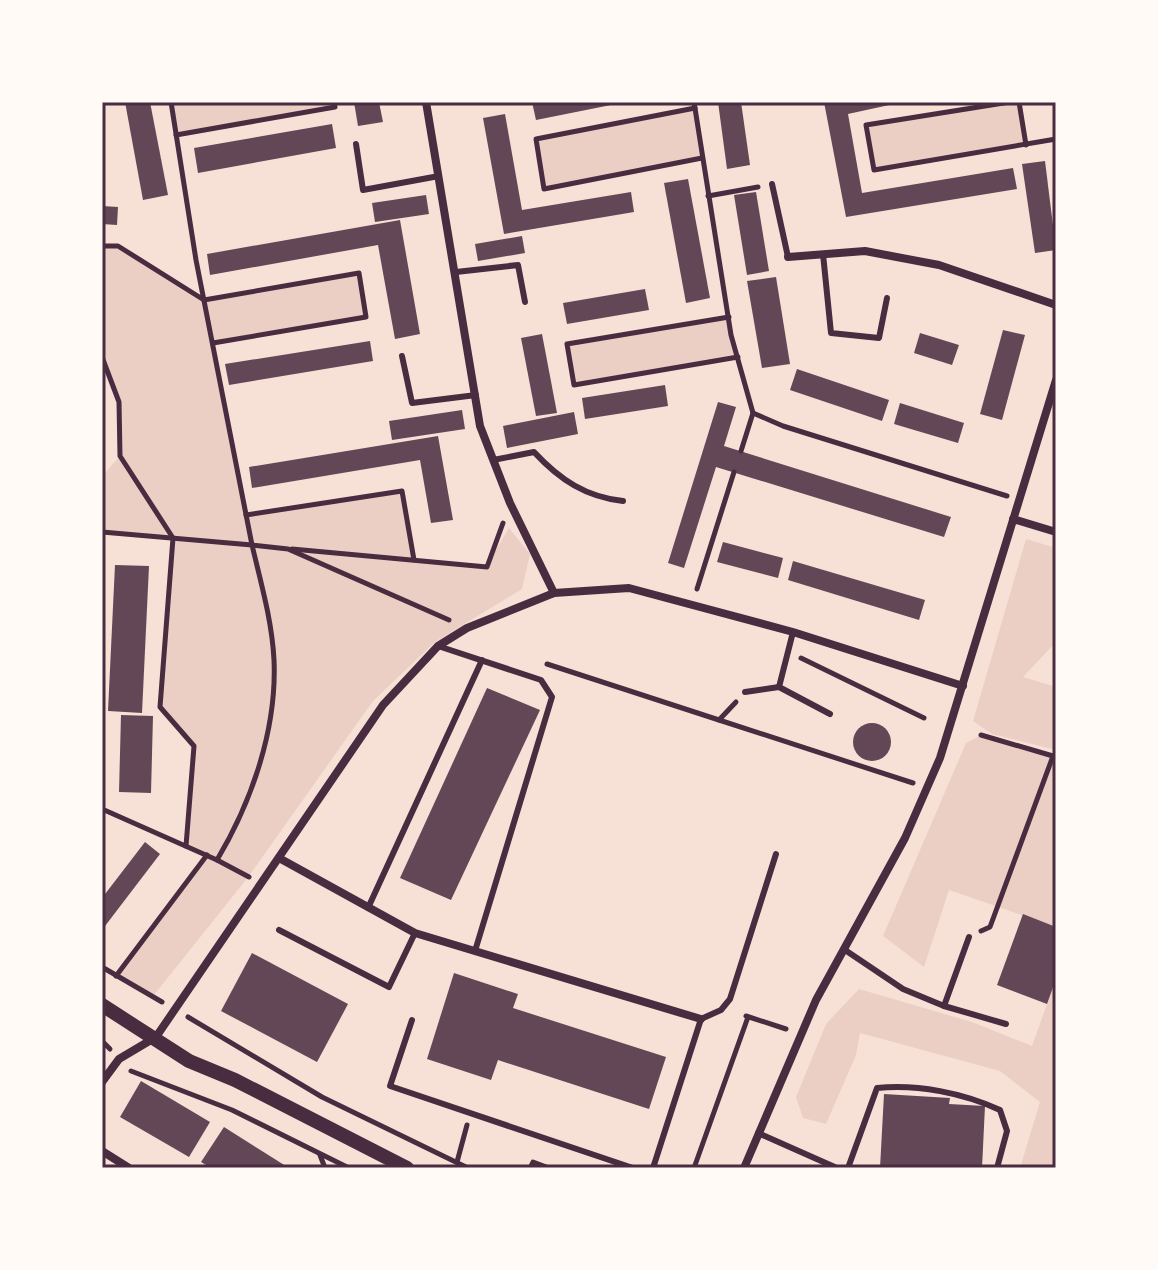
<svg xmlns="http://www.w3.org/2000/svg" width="1158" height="1270" viewBox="0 0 1158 1270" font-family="Raleway,sans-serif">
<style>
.green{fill:#ebcfc5}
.building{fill:#644757}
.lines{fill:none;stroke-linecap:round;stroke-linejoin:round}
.path{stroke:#4a2c40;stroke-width:5}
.service{stroke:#4a2c40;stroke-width:6}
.minor{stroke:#4a2c40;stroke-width:8}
.tertiary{stroke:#4a2c40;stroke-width:14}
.neatline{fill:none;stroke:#4a2c40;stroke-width:3}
</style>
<rect width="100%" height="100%" fill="#f7e1d7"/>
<!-- green -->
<g class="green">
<path d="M171,102H334L335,107L176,135Z"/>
<path d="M1019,102L1026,145L874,170L866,125Z"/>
<path d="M695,108L702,158L544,189L536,139Z"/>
<path d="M102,246H118L204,300L359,273L366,317L212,344L246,515L402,491L414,560L486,567L509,528L530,554L522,589L435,642L373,701L249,876L154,995L116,976L206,855L186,846L194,746L160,707L173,539L102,532V476L120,456L119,402L102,357Z"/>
<path d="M729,317L738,357L574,385L567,344Z"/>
<path d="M1026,539L1056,548V642L1023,677L1056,687V750L992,734L973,721Z"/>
<path d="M981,735L1056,757V927L949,890L924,967L883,936L966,743Z"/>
<path d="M1056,979V1168H1020L1040,1102L1000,1071L860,1033L856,1055L826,1124L803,1118L796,1097L826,1024L859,989L972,1022L1032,1046Z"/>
</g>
<!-- building -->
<g class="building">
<path d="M125,102H150L168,195L143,200Z"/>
<path d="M354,102H379L383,122L358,126Z"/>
<path d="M532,102H620L621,103L536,120Z"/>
<path d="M718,102H741L750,165L727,169Z"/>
<path d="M824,102H903L848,114L862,193L1013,168L1017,189L846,217Z"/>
<path d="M505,114L522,210L631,192L634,212L504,234L483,118Z"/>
<path d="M332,124L336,148L198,173L194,148Z"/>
<path d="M1045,161L1056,250L1035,253L1022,164Z"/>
<path d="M688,179L710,298L686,303L664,183Z"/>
<path d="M756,192L769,271L747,275L734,195Z"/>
<path d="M426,195L429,214L375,222L372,203Z"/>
<path d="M102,206L118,207L117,225L102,224Z"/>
<path d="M400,220L420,334L395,339L378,245L210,275L207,254Z"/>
<path d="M522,236L525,253L478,261L475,244Z"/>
<path d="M776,277L790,364L762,368L747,281Z"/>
<path d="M645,289L649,310L567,324L563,303Z"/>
<path d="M1003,330L1025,335L1002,420L980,414Z"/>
<path d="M920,333L959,345L952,365L914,353Z"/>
<path d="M542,334L557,413L536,416L521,338Z"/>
<path d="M370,341L373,361L229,385L225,364Z"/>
<path d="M797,369L889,400L882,421L790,390Z"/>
<path d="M665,385L668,406L585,419L582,398Z"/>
<path d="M718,402L736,407L724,446L951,517L944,537L716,467L684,568L668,563Z"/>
<path d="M900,403L964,423L958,443L894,424Z"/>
<path d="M462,410L465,429L392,440L389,421Z"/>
<path d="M574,412L578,434L507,448L503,426Z"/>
<path d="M438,436L453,520L431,523L420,460L252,488L249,467Z"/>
<path d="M723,542L783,558L778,578L717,562Z"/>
<path d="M793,561L925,600L919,620L788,580Z"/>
<path d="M115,565L149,566L142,713L108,711Z"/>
<path d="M487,688L540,710L451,900L400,878Z"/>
<path d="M121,715L153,716L151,793L119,792Z"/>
<circle cx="872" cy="742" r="19"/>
<path d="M145,842L160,854L102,930V898Z"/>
<path d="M1023,914L1056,927V979L1047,1004L997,985Z"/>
<path d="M252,953L348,1004L317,1062L221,1011Z"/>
<path d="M454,973L518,994L513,1008L666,1057L649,1109L498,1060L491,1080L427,1059Z"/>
<path d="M141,1081L210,1122L189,1157L120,1117Z"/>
<path d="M884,1094L950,1098L949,1104L985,1106L982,1168H880Z"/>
<path d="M224,1127L289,1168H211L201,1162Z"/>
</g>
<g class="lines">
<!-- path -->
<g class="path">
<path d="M171,102L196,260L252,545L288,549L449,620"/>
<path d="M694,102L731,335L753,413L783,426L1007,496"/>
<path d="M1010,102L866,125L874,170L1056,139"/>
<path d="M1019,102L1026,145"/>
<path d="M695,108L536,139L544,189L702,158"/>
<path d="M176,135L335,107L334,102"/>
<path d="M708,196L758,187"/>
<path d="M102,246H118L204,300L359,273L366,317L213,343"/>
<path d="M729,317L567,344L574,385L738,357"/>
<path d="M102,357L119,402L120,456L173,538L160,707L194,746L186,846"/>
<path d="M741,451L753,413"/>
<path d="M246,515L402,491L414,560"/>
<path d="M102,532L252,545C261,583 272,621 274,660C277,729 252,801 217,860L249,877"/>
<path d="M292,549L487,567L503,523"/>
<path d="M697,589L734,472"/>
<path d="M801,658L924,718"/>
<path d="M547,664L719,720L736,702"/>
<path d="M719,720L913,783"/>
<path d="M981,735L1053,756"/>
<path d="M102,809L217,860"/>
<path d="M981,931L990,927L1053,756"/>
<path d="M102,967L162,1002"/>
<path d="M116,976L207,855"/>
<path d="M746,1016L786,1029"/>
<path d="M188,1017L322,1097L468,1168"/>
<path d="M102,1041L110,1049"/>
<path d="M131,1071L232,1110L349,1168"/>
<path d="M320,1155L325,1168"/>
<path d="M457,1162L467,1125"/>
<path d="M530,1168L533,1162L549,1168"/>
<path d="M694,1168L748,1017"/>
</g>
<!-- service -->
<g class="service">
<path d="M356,144L363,190L439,176"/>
<path d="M772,184L788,257"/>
<path d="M823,254L831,333L879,338L887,298"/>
<path d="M456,272L518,265L525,302"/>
<path d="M402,356L412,403L476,395"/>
<path d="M493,460L534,452C560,480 586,497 623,501"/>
<path d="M793,632L779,687L830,714"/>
<path d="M438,646L541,680L552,697L475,951"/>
<path d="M745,692L779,687"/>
<path d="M368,908L482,660"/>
<path d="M279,930L389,987L415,933"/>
<path d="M845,950L903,989L944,1006L969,937"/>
<path d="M944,1006L1006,1024"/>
<path d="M412,1020L390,1086L633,1168"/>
<path d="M758,1133L837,1168"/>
<path d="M653,1168L701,1019L721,1010L730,999L776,854"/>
<path d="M848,1168L877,1088C918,1084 963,1093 1000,1110L1007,1131L997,1168"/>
</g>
<!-- minor -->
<g class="minor">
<path d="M426,102L480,426L510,503L554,593"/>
<path d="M788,257L865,251L939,265L1056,305"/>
<path d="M1013,519L1056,532"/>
<path d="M279,858L415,933L701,1019"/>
<path d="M102,1082L119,1059L156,1037L383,705L438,646L467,628L554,593L629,588L793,632L963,686"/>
<path d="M102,1151L129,1168"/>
<path d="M744,1168L816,1000L905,838L940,758L1056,380"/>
</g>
<!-- tertiary -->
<path class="tertiary" d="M102,1005L189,1061L235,1080L407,1168"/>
</g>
<!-- border -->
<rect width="1158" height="1270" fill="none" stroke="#fffaf5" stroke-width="208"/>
<rect x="104" y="104" width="950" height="1062" class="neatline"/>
</svg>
